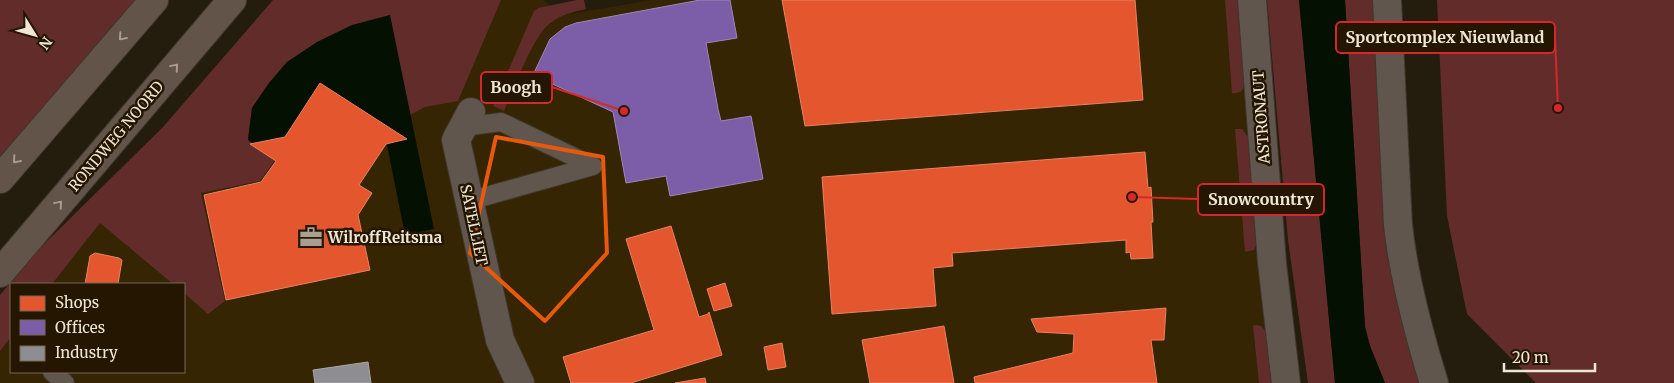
<svg xmlns="http://www.w3.org/2000/svg" width="1674" height="383" viewBox="0 0 1674 383" font-family="Merriweather,serif">
<style>
.built{fill:#352502}
.green{fill:#612c2a}
.water{fill:#041001}
.shops{fill:#e4572e;stroke:#e88260}
.offices{fill:#7b5ea7;stroke:#9e87b5}
.industry{fill:#8d8d92;stroke:#aba8a6}
.lines{fill:none;stroke-linecap:round;stroke-linejoin:round}
.lane-casing{stroke:#3f372b;stroke-width:20}
.street-casing{stroke:#3f372b;stroke-width:30}
.primary-casing{stroke:#3f372b;stroke-width:30}
.lane{stroke:#60564e;stroke-width:18}
.street{stroke:#60564e;stroke-width:28}
.primary{stroke:#625448;stroke-width:28}
.oneway{stroke:#a99d8f}
.marked{fill:none;stroke:#e8590c;stroke-width:4;stroke-linejoin:round}
.labels{text-anchor:middle;dominant-baseline:central;stroke-width:5;stroke-linejoin:round;paint-order:stroke}
.street-label{font-size:15px;fill:#f0e6d6;stroke:#241600}
.poi-label{font-size:15px;font-weight:bold;fill:#f0e6d6;stroke:#241600;text-anchor:start}
.leader{fill:none;stroke:#d62828;stroke-width:2}
.callout-dot{fill:#d62828;stroke:#241600;stroke-width:2}
.callout{fill:#241600;stroke:#d62828;stroke-width:2}
.callout-label{font-size:16px;text-anchor:middle;font-weight:bold;fill:#f0e6d6}
</style>
<rect width="100%" height="100%" fill="#241c0d"/>
<!-- built -->
<path class="built" d="M282,0H543L564,15L652,0H1247L1282,383H0V314L11,301V372H184V284H25Z"/>
<!-- green -->
<g class="green">
<path d="M0,0H136L0,157Z"/>
<path d="M273,0H501L458,101L425,107L410,115L389,15L379,19L287,62L269,83L252,108L248,139L275,160L260,181L201,193L225,301L208,314L184,293V284H173L100,223L52,284H11V337L0,351V295L41,247L163,127Z"/>
<path d="M577,0H584L586,9C573,12 560,15 549,24C533,37 513,90 504,111L493,106L534,11L538,8Z"/>
<path d="M1225,0H1238L1244,84C1244,91 1239,94 1232,93Z"/>
<path d="M1267,0H1299L1335,383H1308L1288,240Z"/>
<path d="M1345,0H1376L1425,383H1385L1370,346L1365,327Z"/>
<path d="M1437,0H1674V383H1536L1467,314L1447,216Z"/>
<path d="M1235,129H1242L1248,137L1256,245L1254,250L1245,252Z"/>
<path d="M1256,325L1261,326L1266,332L1272,383H1259L1253,326Z"/>
</g>
<!-- water -->
<g class="water">
<path d="M1299,0H1345L1365,327L1370,346L1385,383H1335Z"/>
<path d="M390,15L434,229L405,235L385,135L275,160L248,140L252,108L269,83L287,62L317,42L352,25Z"/>
</g>
<!-- shops -->
<g class="shops">
<path d="M782,0H1135L1143,100L805,126Z"/>
<path d="M320,83L407,139L386,144L359,185L372,193L358,215L370,270L226,300L204,195L261,182L276,161L250,144L285,137Z"/>
<path d="M1145,152L1148,188L1151,187L1153,222H1151L1153,258L1131,259L1130,252L1126,253V240L952,253L953,266L933,268L936,306L832,314L822,177Z"/>
<path d="M671,226L699,317L708,314L709,312L722,355L631,383H571L563,357L654,330L626,239Z"/>
<path d="M95,253L119,258L122,260L118,284H85L90,256Z"/>
<path d="M725,283L732,306L714,311L707,289Z"/>
<path d="M1166,308L1164,340H1151L1157,383H975L974,377L1073,353L1074,334L1037,332L1031,319Z"/>
<path d="M944,326L954,383H870L862,340Z"/>
<path d="M782,343L786,367L768,370L764,347Z"/>
<path d="M705,378L706,383H675Z"/>
</g>
<!-- offices -->
<path class="offices" d="M700,0H730L737,38L706,43L718,109L721,121L751,116L763,179L670,196L666,176L626,183L613,112L533,75L550,39L565,27L576,23Z"/>
<!-- industry -->
<path class="industry" d="M368,362L371,383H315L313,370Z"/>
<g class="lines">
<defs>
<g id="lane">
<path d="M463,127L501,122L593,166L469,201"/>
<path d="M52,372L65,383"/>
</g>
<g id="street">
<path d="M1252,0L1272,263L1286,383"/>
<path d="M1387,0L1398,225C1404,279 1418,331 1434,383"/>
<path d="M471,112L456,140L500,340L520,383"/>
</g>
<g id="primary">
<path d="M0,179L154,0"/>
<path d="M0,273L232,0"/>
</g>
</defs>
<!-- lane casing -->
<use href="#lane" class="lane-casing"/>
<!-- street casing -->
<use href="#street" class="street-casing"/>
<!-- primary casing -->
<use href="#primary" class="primary-casing"/>
<!-- lane -->
<use href="#lane" class="lane"/>
<!-- street -->
<use href="#street" class="street"/>
<!-- primary -->
<use href="#primary" class="primary"/>
</g>
<!-- one-way arrows -->
<defs><path id="oneway-chevron" d="M-2-3.5L2.5 0L-2 3.5" fill="none" stroke-width="1.6" stroke-linecap="round" stroke-linejoin="round" transform="scale(1.25)"/></defs>
<g class="oneway">
<use href="#oneway-chevron" transform="translate(122 37) rotate(131)"/>
<use href="#oneway-chevron" transform="translate(175 67) rotate(-50)"/>
<use href="#oneway-chevron" transform="translate(16 160) rotate(131)"/>
<use href="#oneway-chevron" transform="translate(59 204) rotate(-50)"/>
</g>
<!-- marked area -->
<path class="marked" d="M496,137L603,157L607,253L545,321L470,253Z"/>
<!-- icons -->
<defs>
<symbol id="office-bare" viewBox="-9 -9 18 18"><path d="M-6-3h4V-5.5h4V-3h4V5H-6ZM-1-4.5V-3h2v-1.5ZM-6 0V1H6V0Z" fill="#a99f90" stroke="#241600" stroke-width="2.5" paint-order="stroke"/></symbol>
</defs>
<g fill-rule="evenodd">
<use href="#office-bare" x="295" y="221" width="32" height="32"/>
</g>
<g class="labels">
<!-- street labels -->
<g class="street-label">
<text transform="translate(1261 117) rotate(-94)">ASTRONAUT</text>
<text transform="translate(116 136) rotate(-50)">RONDWEG NOORD</text>
<text transform="translate(474 225) rotate(78)">SATELLIET</text>
</g>
<!-- poi labels -->
<g class="poi-label">
<text x="328" y="237">WilroffReitsma</text>
</g>
</g>
<!-- callouts -->
<path class="leader" d="M1558 108L1555 37M624 111L552 87M1132 197L1198 199"/>
<g class="callout-dot">
<circle cx="1558" cy="108" r="5"/>
<circle cx="624" cy="111" r="5"/>
<circle cx="1132" cy="197" r="5"/>
</g>
<g class="callout">
<rect x="1336" y="22" width="219" height="31" rx="5"/>
<rect x="481" y="72" width="71" height="31" rx="5"/>
<rect x="1198" y="184" width="126" height="31" rx="5"/>
</g>
<g class="callout-label">
<text x="1445" y="43">Sportcomplex Nieuwland</text>
<text x="516" y="93">Boogh</text>
<text x="1261" y="205">Snowcountry</text>
</g>
<!-- legend -->
<rect x="10" y="283" width="175" height="90" fill="#241600" stroke="#766956"/>
<rect x="20" y="296" width="25" height="15" fill="#e4572e" stroke="#766956"/>
<text x="55" y="308" font-size="15" fill="#f0e6d6">Shops</text>
<rect x="20" y="320" width="25" height="15" fill="#7b5ea7" stroke="#766956"/>
<text x="55" y="333" font-size="15" fill="#f0e6d6">Offices</text>
<rect x="20" y="346" width="25" height="15" fill="#8d8d92" stroke="#766956"/>
<text x="55" y="358" font-size="15" fill="#f0e6d6">Industry</text>
<!-- north arrow -->
<g transform="translate(35 35) rotate(127)" stroke="#241600" stroke-width="4" paint-order="stroke">
<path d="M0-4L9 19L0 12L-9 19Z" fill="#f0e6d6"/>
<text y="-8" font-size="14" font-weight="bold" text-anchor="middle" fill="#f0e6d6">N</text>
</g>
<!-- scale -->
<path d="M1504 363v8h91v-8" fill="none" stroke="#f0e6d6" stroke-width="2.5"/>
<text x="1512" y="363" font-size="15" fill="#f0e6d6" stroke="#241600" stroke-width="4" paint-order="stroke">20 m</text>
</svg>
